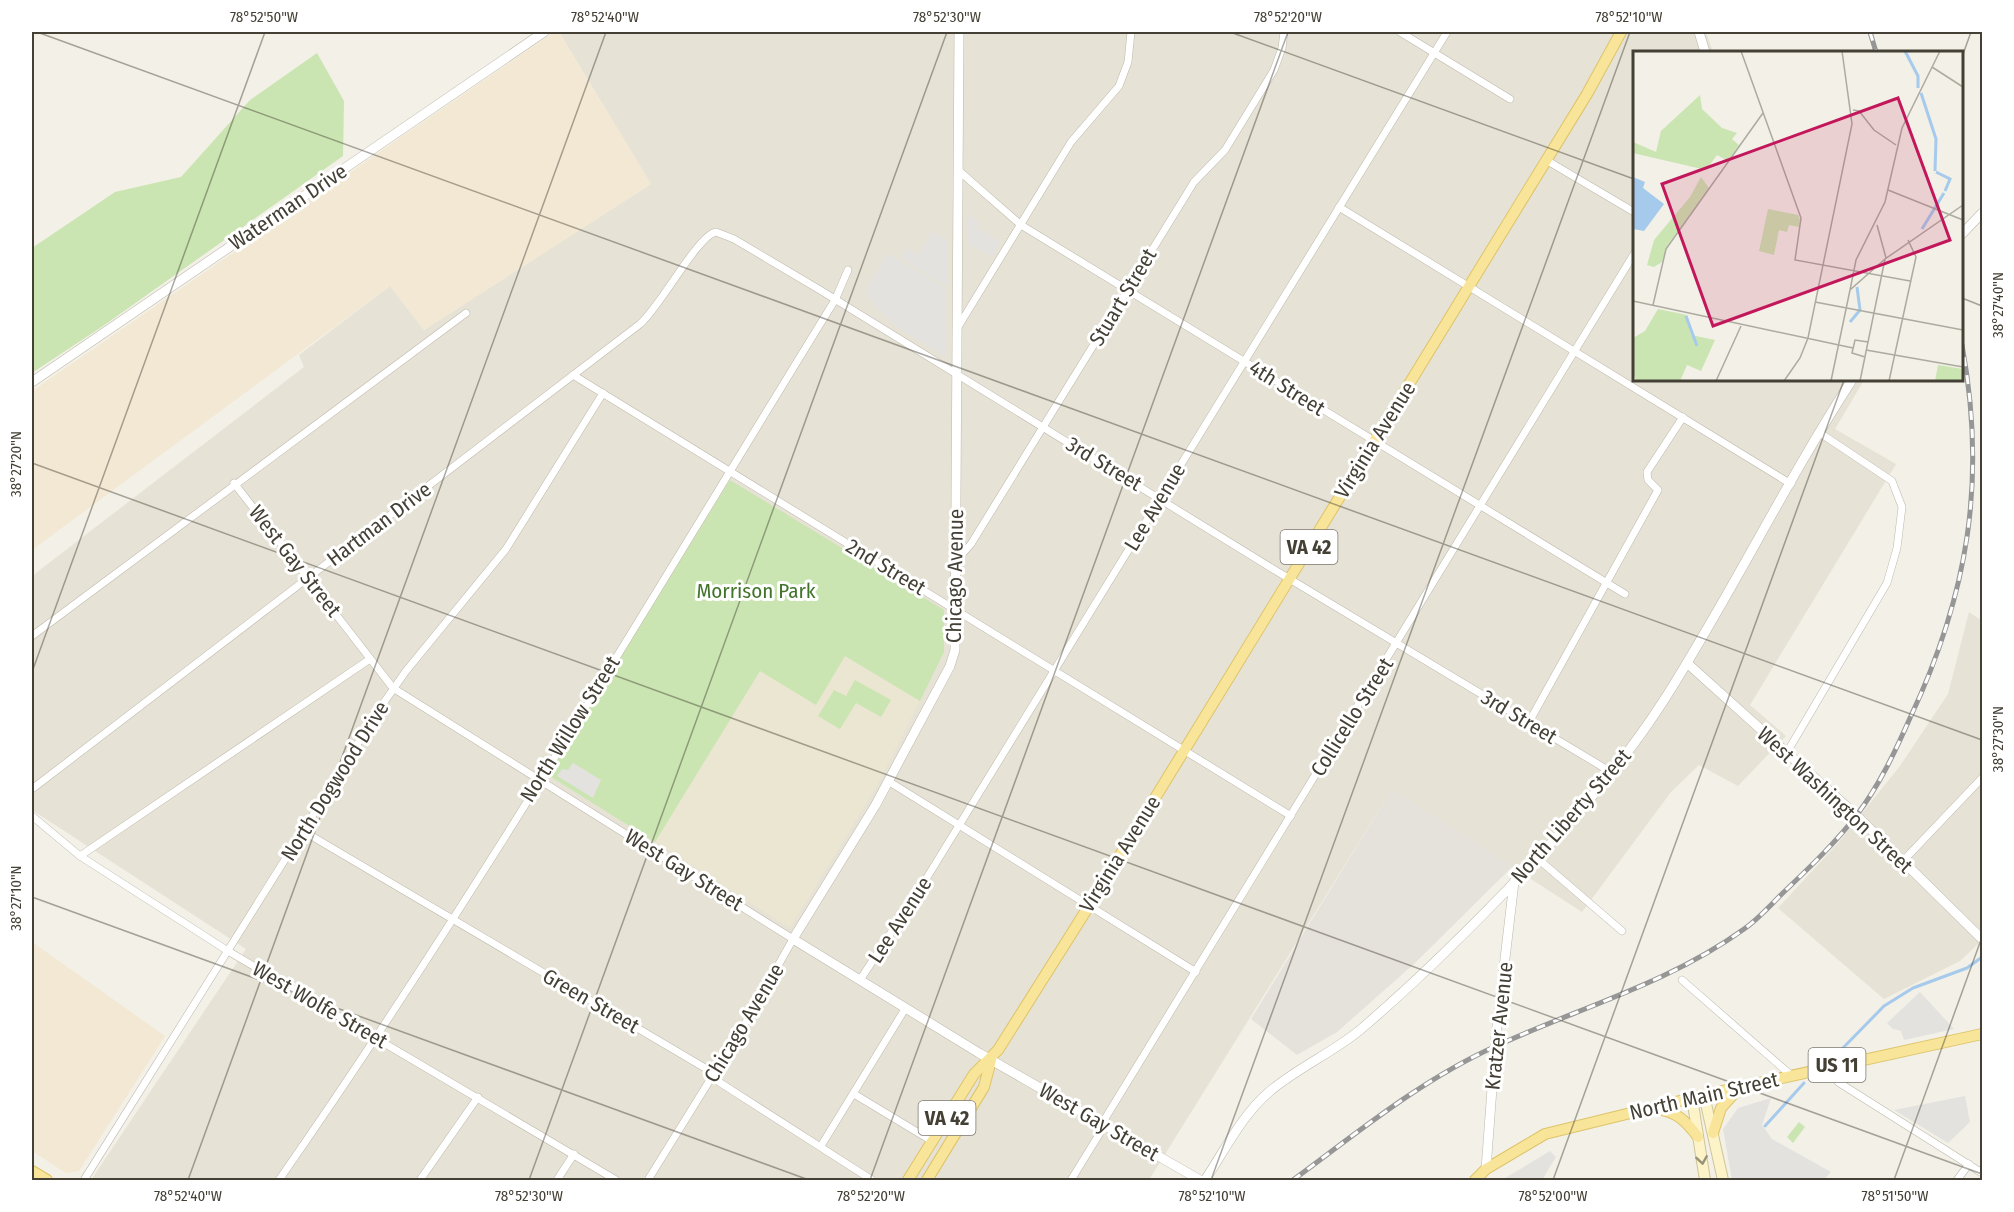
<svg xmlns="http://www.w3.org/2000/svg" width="2014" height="1212" viewBox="0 0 2014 1212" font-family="'Fira Sans Condensed',sans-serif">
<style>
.residential{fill:#e6e2d5}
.commercial{fill:#f3e8d3}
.industrial{fill:#e5e1db}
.education{fill:#ebe6d1}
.green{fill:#cae5b1}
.parking{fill:#e4e2df}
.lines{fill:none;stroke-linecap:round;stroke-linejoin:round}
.stream{stroke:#a6caec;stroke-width:3}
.minor-casing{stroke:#bdb8aa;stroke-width:8}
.tertiary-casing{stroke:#bdb8aa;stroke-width:10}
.secondary-casing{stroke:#d0c598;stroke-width:12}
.primary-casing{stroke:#ddc46a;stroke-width:12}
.minor{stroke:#fff;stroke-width:7}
.tertiary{stroke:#fff;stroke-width:9}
.secondary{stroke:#fcf3c8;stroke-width:10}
.primary{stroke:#f9e599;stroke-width:10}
.rail-casing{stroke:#969696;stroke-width:5}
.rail{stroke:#fff;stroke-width:3;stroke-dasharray:9;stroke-linecap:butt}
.oneway{stroke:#979178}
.ticks{fill:none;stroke:#454036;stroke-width:1.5;stroke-opacity:0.45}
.labels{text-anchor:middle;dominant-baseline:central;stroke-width:6;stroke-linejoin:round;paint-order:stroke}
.shield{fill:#fff;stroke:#7d7972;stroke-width:1.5}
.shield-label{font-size:20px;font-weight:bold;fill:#454036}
.street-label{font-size:21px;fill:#454036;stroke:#fff}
.park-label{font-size:21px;fill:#42742c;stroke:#fff}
.inset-river{fill:none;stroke:#a6caec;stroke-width:3}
.inset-road{fill:none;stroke:#adaaa0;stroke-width:1.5}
.view{fill:#c2185b;fill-opacity:0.15;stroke:#c2185b;stroke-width:3}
.inset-edge{fill:none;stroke:#454036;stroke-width:3}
.neatline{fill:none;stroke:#454036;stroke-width:2}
.ticks-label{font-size:15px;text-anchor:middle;fill:#454036}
</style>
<rect width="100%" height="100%" fill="#f2f0e7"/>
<!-- residential -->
<g class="residential">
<path d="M559,32H1706L1713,52H1634V380H1864L1835,429L1896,464L1750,705L1786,736L1738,786L1699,765L1671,792L1582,912L1392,789L1149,1180H91L246,949L32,810V576L304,367L299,355L390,286L424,330L651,184Z"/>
<path d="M1969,612L1982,621V940L1960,961L1884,999L1778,908L1838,843L1900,766L1948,694Z"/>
</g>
<!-- commercial -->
<g class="commercial">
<path d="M554,32H559L651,184L424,330L390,286L32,550V391Z"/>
<path d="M32,942L165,1036L79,1171L66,1173L32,1151Z"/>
</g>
<!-- industrial -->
<path class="industrial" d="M1392,789L1513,866L1415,963L1337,1032L1297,1055L1251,1019Z"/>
<!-- education -->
<path class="education" d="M845,656L920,701L877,786L790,928L655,842L760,671Z"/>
<!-- green -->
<g class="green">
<path d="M317,53L344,101L343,156L103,326L32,373V248L115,192L181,177L250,100Z"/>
<path d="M730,480L944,610V652L920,701L845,656L816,705L760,671L655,842L548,775Z"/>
<path d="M855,680L891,700L881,717L856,703L840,729L818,716L834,690L846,696Z"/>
<path d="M1799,1122L1805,1127L1793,1143L1787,1137Z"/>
</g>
<!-- parking -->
<g class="parking">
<path d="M967,214L980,223L977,228L1001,242L992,257L968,244Z"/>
<path d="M932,231L947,240V287L900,257L906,248L919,255Z"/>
<path d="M888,253L945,288V357L897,327L872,303L865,291Z"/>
<path d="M573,763L601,780L593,798L557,776L562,769L568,770Z"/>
<path d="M1920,992L1954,1029L1904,1040L1901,1031L1893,1029L1887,1023Z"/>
<path d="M1965,1096L1970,1122L1948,1143L1894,1110Z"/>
<path d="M1771,1098L1762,1125L1772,1139L1831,1172L1823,1180H1732L1723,1129L1738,1108Z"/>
<path d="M1550,1151L1556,1157L1542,1180H1502Z"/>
</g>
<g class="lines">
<!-- stream -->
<g class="stream">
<path d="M1841,1050L1884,1006L1913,988L1967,968L1982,957"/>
<path d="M1765,1126L1804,1083"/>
</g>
<defs>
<g id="minor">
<path d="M1400,32L1510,99"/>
<path d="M1546,160L1634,212"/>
<path d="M958,170L1021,225L1625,594"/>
<path d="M1339,207L1791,484"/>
<path d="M958,327L1071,142L1119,86L1128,62L1131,32"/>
<path d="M573,375L1291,816"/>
<path d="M234,483L393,688L793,939L752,1012L648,1180"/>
<path d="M956,561L971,544L1194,182L1225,150L1274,70L1282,48L1284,32"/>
<path d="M32,636L466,313"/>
<path d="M1529,722L1658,490L1648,480L1647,472L1683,417"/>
<path d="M1786,754L1887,583L1897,548L1902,507L1892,481L1820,433"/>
<path d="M888,781L1196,972"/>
<path d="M32,789L640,324C661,306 697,236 716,232L734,239L820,290L1278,572L1611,772"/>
<path d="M32,816L80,856L228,951L616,1180"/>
<path d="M303,831L705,1068L719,1082L872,1180"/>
<path d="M80,856L370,659"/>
<path d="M1537,858L1622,931"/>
<path d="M1902,862L1982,778"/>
<path d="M860,980L923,884L1447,32"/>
<path d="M1682,980L1792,1076"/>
<path d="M1836,1066L1838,1082L1982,1173"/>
<path d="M854,1094L932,1141"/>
<path d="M821,1146L905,1009"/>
<path d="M84,1180L380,708L406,671L506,549L603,393"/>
<path d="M279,1180C477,896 653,595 835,300L848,270"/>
<path d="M420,1180L478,1097"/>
<path d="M557,1180L574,1154"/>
<path d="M1071,1180L1100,1133L1106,1117L1634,254"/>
<path d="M1957,1180L1969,1164"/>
</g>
<g id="tertiary">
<path d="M959,32L955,650L950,666L875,806L793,939L979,1053L1200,1180"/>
<path d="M1699,32L1705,52"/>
<path d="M1962,234L1982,213"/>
<path d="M32,382L544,32"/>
<path d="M1687,663L1856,815L1982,939"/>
<path d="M1486,1169L1496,1035L1514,882"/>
<path d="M1205,1180C1225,1150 1242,1115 1269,1092C1297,1068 1332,1053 1360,1030C1421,978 1478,921 1533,863C1580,812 1627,758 1664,700C1731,595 1785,483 1852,380"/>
</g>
<g id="secondary">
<path d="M1704,1095L1723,1180"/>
<path d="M1692,1098L1705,1180"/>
</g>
<g id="primary">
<path d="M1656,1109C1676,1111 1686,1121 1698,1137"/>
<path d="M1713,1133L1721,1108L1739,1088"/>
<path d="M32,1171L47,1180"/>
<path d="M908,1180L974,1074L998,1050L1082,917L1587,94L1621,32"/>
<path d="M927,1180L984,1087L991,1060"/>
<path d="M1475,1180L1486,1169L1545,1134L1704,1095L1982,1034"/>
</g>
</defs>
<!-- minor casing -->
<use href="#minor" class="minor-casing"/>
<!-- tertiary casing -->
<use href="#tertiary" class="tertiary-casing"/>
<!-- secondary casing -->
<use href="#secondary" class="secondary-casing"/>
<!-- primary casing -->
<use href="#primary" class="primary-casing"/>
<!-- minor -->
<use href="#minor" class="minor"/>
<!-- tertiary -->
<use href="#tertiary" class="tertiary"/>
<!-- secondary -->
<use href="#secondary" class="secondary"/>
<!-- primary -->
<use href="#primary" class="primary"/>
<defs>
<g id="rail">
<path d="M1870,32L1876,52"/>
<path d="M1293,1180C1357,1133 1421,1080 1494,1047C1578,1008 1668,984 1744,929C1760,918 1773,902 1787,889C1811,866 1836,842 1856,816C1879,786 1895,752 1910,718C1968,595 1987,480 1962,345"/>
</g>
</defs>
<!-- rail casing -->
<use href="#rail" class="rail-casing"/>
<!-- rail -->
<use href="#rail" class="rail"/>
</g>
<!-- one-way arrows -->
<defs><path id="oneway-chevron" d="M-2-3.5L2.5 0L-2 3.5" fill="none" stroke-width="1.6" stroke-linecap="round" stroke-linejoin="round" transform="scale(1.5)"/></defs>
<use class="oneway" href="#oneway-chevron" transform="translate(1702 1160) rotate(81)"/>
<!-- ticks -->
<path class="ticks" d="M37,32L1982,740M1230,32L1634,179M1962,57L1971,32M1962,298L1982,306M32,463L1982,1174M32,672L265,32M32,897L809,1180M188,1180L606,32M529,1180L947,32M870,1180L1288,32M1211,1180L1630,32M1553,1180L1844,380M1894,1180L1982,937"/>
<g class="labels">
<!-- shield labels -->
<g class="shield">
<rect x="1280.5" y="530" width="57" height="34" rx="4.5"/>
<rect x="1808.5" y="1048" width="57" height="34" rx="4.5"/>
<rect x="918.5" y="1101" width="57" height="34" rx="4.5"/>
</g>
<g class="shield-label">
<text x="1309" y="547">VA 42</text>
<text x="1837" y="1065">US 11</text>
<text x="947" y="1118">VA 42</text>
</g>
<!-- street labels -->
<g class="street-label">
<text transform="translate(288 207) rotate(-34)">Waterman Drive</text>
<text transform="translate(1123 297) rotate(-59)">Stuart Street</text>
<text transform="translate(1287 388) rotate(32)">4th Street</text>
<text transform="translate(1375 440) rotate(-58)">Virginia Avenue</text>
<text transform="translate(1104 464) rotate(31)">3rd Street</text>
<text transform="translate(1155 507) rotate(-59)">Lee Avenue</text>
<text transform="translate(379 524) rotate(-37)">Hartman Drive</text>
<text transform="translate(295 561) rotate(52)">West Gay Street</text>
<text transform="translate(886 567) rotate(31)">2nd Street</text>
<text transform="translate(955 576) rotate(-89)">Chicago Avenue</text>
<text transform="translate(1352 717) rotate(-58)">Collicello Street</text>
<text transform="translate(1519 717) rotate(31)">3rd Street</text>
<text transform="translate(570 729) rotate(-58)">North Willow Street</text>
<text transform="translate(335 781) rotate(-58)">North Dogwood Drive</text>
<text transform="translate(1835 800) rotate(43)">West Washington Street</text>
<text transform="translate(1571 816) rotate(-49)">North Liberty Street</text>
<text transform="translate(1120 854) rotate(-58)">Virginia Avenue</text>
<text transform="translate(684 870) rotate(32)">West Gay Street</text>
<text transform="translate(900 920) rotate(-57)">Lee Avenue</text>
<text transform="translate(591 1001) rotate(30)">Green Street</text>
<text transform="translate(320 1005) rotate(30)">West Wolfe Street</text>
<text transform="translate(744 1023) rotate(-59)">Chicago Avenue</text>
<text transform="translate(1499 1026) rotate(-84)">Kratzer Avenue</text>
<text transform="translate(1704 1096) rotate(-13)">North Main Street</text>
<text transform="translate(1099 1122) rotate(30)">West Gay Street</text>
</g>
<!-- park labels -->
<g class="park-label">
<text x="756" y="591">Morrison Park</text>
</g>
</g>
<!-- overview -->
<g transform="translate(1633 51)">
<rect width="330" height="330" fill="#f2f0e7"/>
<path d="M67,44L69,58L89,77L104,82L99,88L106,94L95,110L84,104L73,119L0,102V91L23,101L28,80ZM68,126L76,137L35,194L29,211L21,216L14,214L21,189L57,146ZM135,158L165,164L167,169L166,176L156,174L154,181L146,179L141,204L126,200ZM25,258L54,264L58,284L82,289L68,320L54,314L47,330H4L0,323V287L12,280ZM305,314L330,318V330H302Z" fill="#cae5b1"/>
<path d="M0,126L12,131L10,137L31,153L11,180L0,178Z" fill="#a6caec"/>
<path class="inset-river" d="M272,0L285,25V37M288,42L303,88L302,120M303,121L317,128L312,140M289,178L311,142M53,265L64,295M217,271L227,259L224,236"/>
<path class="inset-road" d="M108,0L168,167L162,209L277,230M299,16L330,36M220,59L226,60L241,79L263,94M255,139L330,169M244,174L253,207M217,239L223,209L252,151L269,77L307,0M0,250L220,297M182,251L330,279M20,254L33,198L130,62M233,299L330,316M232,306L219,302L222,289L235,291M83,330L108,275M151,330L167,307L175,287L219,73L209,0M198,330L217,239L252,208M227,330L252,208L330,154M256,330L283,206L275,189"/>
<path class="view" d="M265,47L317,189L80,275L29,133Z"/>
<rect width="330" height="330" class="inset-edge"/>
</g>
<!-- border -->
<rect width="2014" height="1212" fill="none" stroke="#ffffff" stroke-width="66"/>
<rect x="33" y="33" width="1948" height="1146" class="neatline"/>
<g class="ticks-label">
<text x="264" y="22">78°52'50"W</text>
<text x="605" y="22">78°52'40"W</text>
<text x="947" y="22">78°52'30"W</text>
<text x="1288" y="22">78°52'20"W</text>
<text x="1629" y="22">78°52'10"W</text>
<text transform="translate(1998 305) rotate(-90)" y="5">38°27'40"N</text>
<text transform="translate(16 464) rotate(-90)" y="5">38°27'20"N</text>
<text transform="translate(1998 739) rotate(-90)" y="5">38°27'30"N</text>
<text transform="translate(16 898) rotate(-90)" y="5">38°27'10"N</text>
<text x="188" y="1201">78°52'40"W</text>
<text x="529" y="1201">78°52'30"W</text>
<text x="871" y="1201">78°52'20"W</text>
<text x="1212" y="1201">78°52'10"W</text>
<text x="1553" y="1201">78°52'00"W</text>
<text x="1895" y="1201">78°51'50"W</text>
</g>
</svg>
